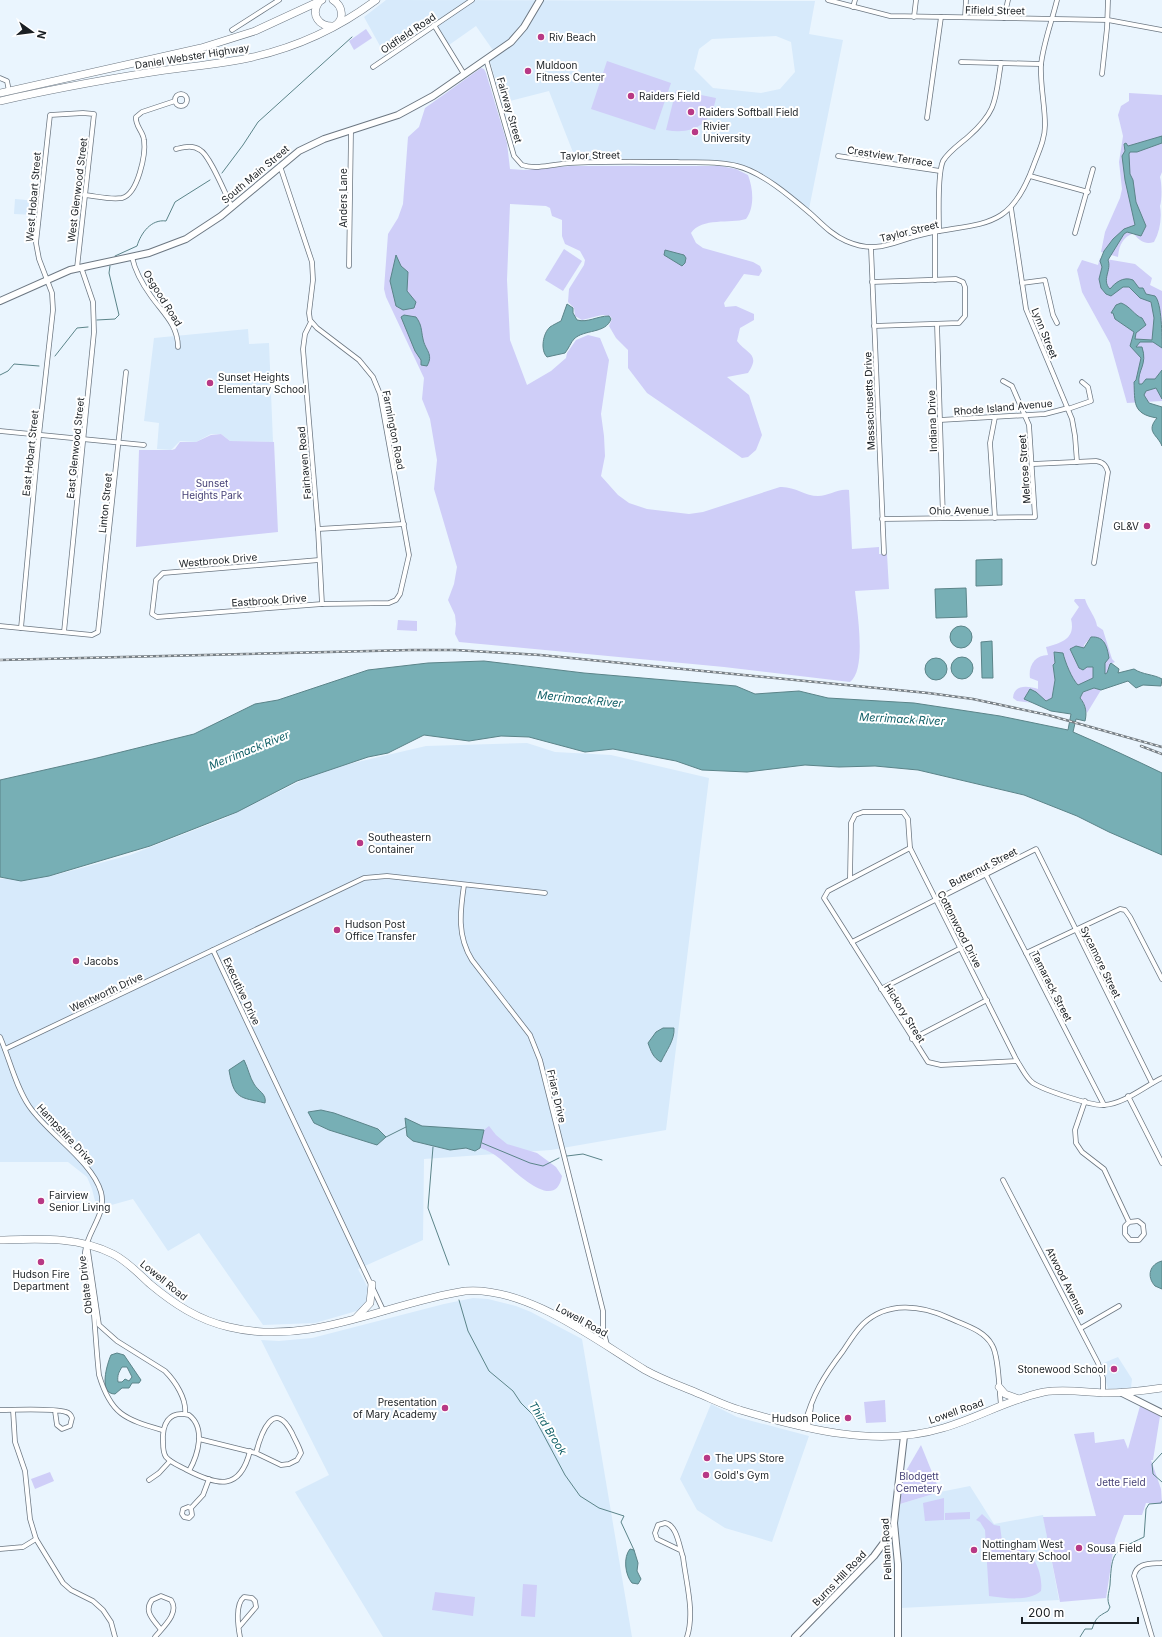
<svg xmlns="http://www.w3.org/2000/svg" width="1162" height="1637" viewBox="0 0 1162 1637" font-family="Inter,sans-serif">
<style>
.built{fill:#d7eafb;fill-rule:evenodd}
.green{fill:#cfcef8}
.water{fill:#77afb5;stroke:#5b8489;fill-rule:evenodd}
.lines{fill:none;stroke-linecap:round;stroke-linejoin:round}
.stream{stroke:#5b8489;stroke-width:1}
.street-casing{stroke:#6c7782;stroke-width:5.5}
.secondary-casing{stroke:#6c7782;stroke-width:8}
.primary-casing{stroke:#6c7782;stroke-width:8}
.street{stroke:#fff;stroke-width:4}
.secondary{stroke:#fff;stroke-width:6}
.primary{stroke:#fff;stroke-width:7}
.rail-casing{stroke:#777f85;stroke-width:2.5}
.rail{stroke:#fff;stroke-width:1;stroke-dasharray:3;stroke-linecap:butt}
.poi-dot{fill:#b83985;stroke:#fff;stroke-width:1.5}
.labels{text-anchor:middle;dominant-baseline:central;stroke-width:4;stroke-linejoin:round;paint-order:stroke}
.street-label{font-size:10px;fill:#1a1f23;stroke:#fff}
.poi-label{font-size:10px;fill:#1a1f23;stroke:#fff;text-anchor:start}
.park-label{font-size:10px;fill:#443f75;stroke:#fff}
.water-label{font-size:11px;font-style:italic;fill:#116067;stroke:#fff}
</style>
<rect width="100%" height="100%" fill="#eaf5fe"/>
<!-- built -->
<g class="built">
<path d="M386,0L815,1L809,34L843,40L809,209L758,171L740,164L724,161L576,160L549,91L502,103L490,61L497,56L476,26L449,45L434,22L385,55L364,17ZM776,36L791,42L795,72L780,89L761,93L713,88L694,69L699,49L712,39Z"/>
<path d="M15,199L37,201L35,215L14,214Z"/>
<path d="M248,329L249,344L269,343L273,442L230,441L221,434H211L196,442L180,441L171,450L157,449L159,423L144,421L154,338Z"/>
<path d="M527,743L555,752L611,755L709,778L666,1130L551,1150L424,1159L423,1240L358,1269L369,1290V1300L360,1310L315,1323L263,1325L199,1233L168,1251L133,1199L97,1209L92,1189L87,1177L68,1162H0V879L55,875L130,855L223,819L323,770L426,746Z"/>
<path d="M473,1298L488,1299L516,1306L531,1312L582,1339L632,1637H383L295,1492L329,1475L261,1340L279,1341L312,1338L444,1304Z"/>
<path d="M1118,1357L1132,1379L1131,1388L1108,1389L1101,1364Z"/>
<path d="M711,1404L737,1417L809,1436L772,1542L725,1528L697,1510L680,1479Z"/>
<path d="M970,1486L994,1524L1043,1515L1059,1600L901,1608V1562L897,1533L900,1504L940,1492Z"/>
</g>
<!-- green -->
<g class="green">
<path d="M366,29L372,38L354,50L349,41Z"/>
<path d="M607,61L671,83L655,130L591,109Z"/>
<path d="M481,68L484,69L486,73L507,143L510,169L524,170L571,166H720L736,169L748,175C753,188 755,207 746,219C730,224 702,217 691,233L696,243L703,248L753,262L760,266L762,271L759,276L744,274L724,303L725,307L736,306L754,314V320L740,328L737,341C747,354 761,354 748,373L727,377L749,395L762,435L756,450L748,457L742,458L647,393L628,368V350L616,338L609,326L612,319L610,316L602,315L582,320L575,316L574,308L568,302L569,289L584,265L585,260L580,251L565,244L562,236V220L552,216L550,208L546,206L510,204L507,280L510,340L527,385L551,371L566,358L567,353L576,340L588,335L600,338L609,360L601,414L604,436L605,456L601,476L618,495L629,503L647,509L689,514L703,512L780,487C794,486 805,496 818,496C829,496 838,488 849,490L852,549L879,547V554H887L889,589L855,591C857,611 867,670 850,682L724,667L459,642L455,634L456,624L455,615L448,600L454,584L457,567L434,489L437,460L430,419L422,399L424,378L386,297L384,289L388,234L398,218L403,204L408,137L419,127L425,108Z"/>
<path d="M676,90L716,98C711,125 692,135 666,130Z"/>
<path d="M1129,93L1162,95V172L1160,177C1162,184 1162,200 1160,206C1162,218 1160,231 1154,242C1145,245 1140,241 1134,234L1141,236L1134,233C1123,237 1119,245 1118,257L1101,252L1105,232L1120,198L1122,189L1119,162L1123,136L1118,115L1121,106L1129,101Z"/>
<path d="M564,249L582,261L563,291L545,280Z"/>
<path d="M1100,258L1135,264L1152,278L1150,285L1162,291V401L1127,403L1110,343L1082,292L1077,270L1082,260L1098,265Z"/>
<path d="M221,434L230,441L274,442L278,532L136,547L139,450H172L175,449L180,442H196L211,435Z"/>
<path d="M1075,599H1085C1088,609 1096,617 1097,626L1103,630L1112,659L1115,662L1110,664L1107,673L1105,674V662L1091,637L1084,645L1087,667H1093V678L1078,686L1074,681L1064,660L1054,652L1055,663L1053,665L1055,680L1052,698L1046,701L1037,695L1026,701L1033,703L1017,701L1013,698C1014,684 1028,686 1038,689V681L1030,678C1028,666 1035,655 1048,655L1046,647C1061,643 1076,639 1071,619L1079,607L1074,601Z"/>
<path d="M398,620L417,621V631L397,630Z"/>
<path d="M1094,688L1101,690L1087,713L1084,704L1080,698L1083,692Z"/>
<path d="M489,1126L496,1135L507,1144L537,1153L556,1167L562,1176C555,1215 511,1167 499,1158C494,1154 487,1150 480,1148L484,1130Z"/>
<path d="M885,1400L886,1422L866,1423L864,1402Z"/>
<path d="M1140,1406L1160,1416L1153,1460H1151L1161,1489L1162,1504L1146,1503L1142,1515H1124L1115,1539L1106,1598L1060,1602L1043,1517L1096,1516L1074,1434L1094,1432L1095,1443L1124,1439L1128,1449Z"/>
<path d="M921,1445L940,1492L900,1504L903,1476Z"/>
<path d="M50,1472L54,1481L35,1489L31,1479Z"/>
<path d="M944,1498V1520L925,1521L923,1503Z"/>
<path d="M970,1512V1519L945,1520V1513Z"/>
<path d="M982,1514L994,1525L1000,1526L1002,1541C1027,1539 1044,1568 1041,1591C1028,1602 1004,1598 989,1596L985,1530L980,1522L976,1520Z"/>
<path d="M523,1584L537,1585L535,1617L521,1616Z"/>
<path d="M435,1592L475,1597L473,1616L432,1610Z"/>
</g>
<!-- water -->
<g class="water">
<path d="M1162,136V143L1137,152H1130L1129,154L1130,174L1133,180L1136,202L1146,226L1141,236L1127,232L1124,234L1108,260C1112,270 1101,280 1110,289C1115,283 1123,276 1133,280L1139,288H1143L1146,294L1155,296C1162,303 1162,337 1162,348L1153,342H1140L1136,347H1142C1148,365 1137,370 1139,384H1142L1146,379H1155L1162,370V399L1156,388L1146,391L1144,395L1149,403L1162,407V446C1158,435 1145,432 1157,418C1132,414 1135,402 1134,382L1136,380L1141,358L1130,346L1134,332L1115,319L1113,313H1111L1116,305L1121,303C1130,306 1135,316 1142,318L1146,325L1136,333L1135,339L1152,340L1154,318L1151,302L1140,298L1129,287H1123L1111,296L1106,294L1101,288L1099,279L1102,267L1100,261L1104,251L1113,239L1124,229L1135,225L1125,180L1122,156L1125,151L1124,144L1126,143L1128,146Z"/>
<path d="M665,250L684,255L686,258L685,263L682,266L664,255Z"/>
<path d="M396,255L401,266L408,272L407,291L416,302L414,308L403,310L396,306L390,281Z"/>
<path d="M567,304L573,308V313L577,320C588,323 597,316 609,316L611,319C606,334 584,329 574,339C571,342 569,348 565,353L547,357C540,350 543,333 550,327C553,325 557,323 561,321Z"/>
<path d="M404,315L416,317C422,325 421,330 423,339C425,350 434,354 427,366L421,365V360L415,351L401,317Z"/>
<path d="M1002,559V585L976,586V560Z"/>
<path d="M966,588L967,617L936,618L935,589Z"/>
<circle cx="961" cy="637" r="11"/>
<path d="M1091,637C1105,636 1107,647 1109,658L1105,663V674L1107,673L1110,664L1111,663L1119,669L1118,673L1134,669C1143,675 1153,674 1162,679L1161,686L1143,685L1136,688L1128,681L1101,690L1094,688L1083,692L1080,698C1086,705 1087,713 1085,721L1076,719L1073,732C1103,745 1133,759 1162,773V855L1109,832L1077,816L1024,795L918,770L875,766L839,767L805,765L747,772L702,770L676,761L613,749L585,752L529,737L501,736L469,741L424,735L388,753L368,757L297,781L237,812L150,846L49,876L21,881L0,877V780L93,759L194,734L255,704L278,700L368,670L428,663L484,661L584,673L736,686L755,694L799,691L828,698L914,703L1000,716L1068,730L1071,714L1051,711L1024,699L1030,689L1036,692L1046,701L1052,698L1055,680L1053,665L1055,663L1054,652L1063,653C1065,662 1072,679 1078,685L1093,678V667H1087L1083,670L1079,668L1070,649L1076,646L1084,648Z"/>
<path d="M992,641L993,678H982L981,642Z"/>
<circle cx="962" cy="668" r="11"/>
<circle cx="936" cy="669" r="11"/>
<path d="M663,1028H674C675,1040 666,1051 661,1062C653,1058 651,1051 648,1043L656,1032Z"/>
<path d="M244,1060C248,1068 250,1078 254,1084C258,1091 267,1094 265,1103C240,1097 234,1100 229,1070Z"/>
<path d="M321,1110L334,1113L378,1129L386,1137L377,1145L329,1130L314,1123L308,1112Z"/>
<path d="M405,1118L422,1126L484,1130L480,1148L475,1151L466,1148L450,1150L413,1141L407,1136Z"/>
<path d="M1162,1261V1289L1155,1286C1146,1276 1150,1264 1162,1261Z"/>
<path d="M117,1353L124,1355L141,1380L139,1383H132L129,1388H122L115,1394C98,1394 107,1364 111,1355ZM122,1367H127L132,1377L129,1381L125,1379L122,1382H118C117,1375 119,1372 122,1367Z"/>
<path d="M630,1549L634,1550L638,1563L637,1571L641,1579L638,1584L632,1583C625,1575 623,1557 630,1549Z"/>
</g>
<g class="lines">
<!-- stream -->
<g class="stream">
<path d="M222,173L243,145L258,122L352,37"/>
<path d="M115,256L137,246C141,233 151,219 166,221L175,202L210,180"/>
<path d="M97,320L115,319L119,315L109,273L110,266"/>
<path d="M55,356L77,328L88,327"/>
<path d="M0,375L8,371L14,364L39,366"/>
<path d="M386,1137L406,1127"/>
<path d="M482,1143L530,1163L543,1166L559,1158"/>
<path d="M433,1147L428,1208L449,1265"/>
<path d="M567,1156L583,1154L602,1160"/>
<path d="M459,1300L468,1331L489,1371L513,1391L521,1403L533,1415L565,1475L580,1496L599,1508L624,1516L621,1522L634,1550"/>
<path d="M1162,1453L1152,1464L1153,1474L1162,1482"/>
<path d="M1080,1637L1085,1629H1092C1096,1618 1097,1617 1108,1611L1110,1607C1106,1599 1109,1593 1110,1585C1112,1550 1113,1552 1144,1537L1146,1509L1149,1504L1161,1503L1162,1501"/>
</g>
<defs>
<g id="street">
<path d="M828,0L890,16L1108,20L1162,30"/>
<path d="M853,7L855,0"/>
<path d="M914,17L916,0"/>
<path d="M965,17L966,0"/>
<path d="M1004,18L1008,0"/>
<path d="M434,25L464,74"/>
<path d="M232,30L279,0"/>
<path d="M486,59L514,156L522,165C536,170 555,164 570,163C605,161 642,162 677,162C697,163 718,161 737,166C762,172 791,197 811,214C822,224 832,235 846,241C880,256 896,239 929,233C986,222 1010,229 1033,167C1038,153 1045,140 1045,125C1045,105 1040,85 1041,65C1043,44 1052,21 1057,0"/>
<path d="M961,62L1041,64"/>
<path d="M373,67L472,0"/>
<path d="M1102,74L1107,28L1108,0"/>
<path d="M0,78L7,81L9,91"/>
<circle cx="181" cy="100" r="6"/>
<path d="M927,118L941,17"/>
<path d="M176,149C185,147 193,145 200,150C210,155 226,196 232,207"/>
<path d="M838,156L940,171"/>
<path d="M280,166L312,262L313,280L309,313L310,320L317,328L359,360L373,377L380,394L409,555L400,594L396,600L389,603L322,604L157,617L152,614L156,580L163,573L319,560"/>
<path d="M1030,176L1088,192"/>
<path d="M84,195C96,196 110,200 122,198C138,194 146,154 144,140C143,131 135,126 136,117L142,112L175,101"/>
<path d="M1011,208L1026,309L1072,419L1075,436L1077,462"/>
<path d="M939,231C939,215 937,174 943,161C949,151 960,144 969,136C998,110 995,99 1001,63"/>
<path d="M935,232V280"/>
<path d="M1075,233L1093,169"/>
<path d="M871,248L884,553"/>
<path d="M132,257C135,271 143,285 151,296C163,313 178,325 178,347"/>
<path d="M349,266L351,131"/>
<path d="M872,282L956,279L963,282L965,287V316L959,323L874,326"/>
<path d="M1022,283L1045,280L1053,315L1057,323"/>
<path d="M311,322L305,334L303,349L318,529L322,604"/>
<path d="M937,324L943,518"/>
<path d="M1068,409L1091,401L1088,387L1082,382"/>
<path d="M940,420L1045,414L1068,408"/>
<path d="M0,431L144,445"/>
<path d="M1033,464L1096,461C1103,462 1106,465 1108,472L1094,563"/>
<path d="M995,518L990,443L995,417"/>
<path d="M882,519L1035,517L1029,425L1012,386L1003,381"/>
<path d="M318,529L404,524"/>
<path d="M0,626L92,635L98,632L126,372"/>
<path d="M21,628L39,435L53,310L52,293L39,259L36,243L50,115L83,113L94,114L77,268"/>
<path d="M64,632L94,332L93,302L81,267"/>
<path d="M910,848L828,891L824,898L928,1062L941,1065L1017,1061"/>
<path d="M986,875L1104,1105"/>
<path d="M850,878L851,823L855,815L863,812H903L908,819L910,848L1017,1061C1022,1068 1026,1078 1033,1083C1044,1090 1091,1106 1104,1105C1124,1104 1145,1086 1162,1078"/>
<path d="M464,885C460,912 457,936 472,960L530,1035L540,1060L603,1311V1329L607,1345"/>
<path d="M852,942L1036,849L1152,1083"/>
<path d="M213,950L384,1312"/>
<path d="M1026,953L1120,909L1125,910L1130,917L1162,979"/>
<path d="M881,989L961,948"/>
<path d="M0,1037C10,1060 15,1085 29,1106C48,1134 92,1161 101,1192C107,1215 87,1231 85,1252C84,1266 90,1280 92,1294C95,1321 96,1348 99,1375C111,1415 125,1419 162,1430"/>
<path d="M912,1039L987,1000"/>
<path d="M5,1049L364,878L387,876L545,893"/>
<path d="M1128,1096L1162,1163"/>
<path d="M1085,1101L1075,1130L1076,1143L1082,1152L1104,1169L1129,1222L1138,1221L1143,1225L1144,1234L1139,1240H1130L1125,1234V1226L1129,1222"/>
<path d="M1003,1180L1098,1363L1103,1378V1393"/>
<path d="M87,1244L99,1325L117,1341L165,1371C175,1381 187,1399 185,1414"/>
<path d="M1081,1328L1119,1306"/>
<path d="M594,1338L603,1329"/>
<path d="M0,1410C17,1410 52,1408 66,1412C70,1413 71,1415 72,1418L70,1426L62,1429L57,1425L55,1411"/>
<path d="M13,1410L15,1442L25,1471L30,1519L36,1539L63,1583L71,1590L93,1601L103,1610L111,1622L115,1637"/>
<path d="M804,1426C813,1394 823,1377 843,1351C849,1342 855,1332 863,1324C887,1301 921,1305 949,1318C964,1325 984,1330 992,1345C999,1356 999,1391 1001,1405"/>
<path d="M808,1427L811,1407"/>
<path d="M199,1439L256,1453L281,1465L289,1464L297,1460L301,1453C299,1446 295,1440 292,1433C274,1398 261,1433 256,1453"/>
<path d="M189,1471C198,1455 206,1428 189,1415C168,1410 162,1425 163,1442C163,1447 163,1453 166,1457C171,1463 180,1466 187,1470C218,1486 240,1491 250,1451"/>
<path d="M149,1480L159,1473L170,1461"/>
<path d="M191,1508L192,1515L189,1518L184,1517L182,1514L183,1509L188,1507L191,1508L203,1495L209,1479"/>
<path d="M0,1549L23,1547L36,1539"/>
<path d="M680,1550L657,1539L655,1533L658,1525L665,1523C677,1525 679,1546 683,1557C686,1583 695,1612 687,1637"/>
<path d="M239,1627L256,1607L255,1601L252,1598L244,1597C235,1604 238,1626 240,1637"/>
<path d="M155,1637C163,1627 180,1613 171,1600L161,1596L152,1600C143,1612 154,1620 161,1630"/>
<path d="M1152,1637L1134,1576C1137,1562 1151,1564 1162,1563"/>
</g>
<g id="secondary">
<path d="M0,301L70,270L149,253L186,239L221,216L299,151L324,139L398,115L433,96L511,42L524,27L540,0"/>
<path d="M1122,1393L1162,1413"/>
<path d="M795,1637L874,1556L894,1529"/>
<path d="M898,1637V1564L894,1523L904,1436"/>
</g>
<g id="primary">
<path d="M319,2C310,15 319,27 334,26C345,20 343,6 333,0"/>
<path d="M0,93L201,48L255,31L322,0"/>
<path d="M0,101C48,90 97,81 146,73C181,67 218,65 253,57C297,47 340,27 376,0"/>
<path d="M0,1240C38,1239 77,1236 113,1254C127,1261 138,1273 150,1284C174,1304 198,1320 229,1327C311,1347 386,1303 465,1291C526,1286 594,1339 645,1370C661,1379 678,1385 695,1392C710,1398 725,1406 740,1410C804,1429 878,1448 943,1428C978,1418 1009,1399 1044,1392C1064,1389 1084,1392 1103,1393C1123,1393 1142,1391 1162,1388"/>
<path d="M356,1318L370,1303L372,1284"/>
<path d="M999,1387L1005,1394L1019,1399"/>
</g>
</defs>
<!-- street casing -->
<use href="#street" class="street-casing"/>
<!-- secondary casing -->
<use href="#secondary" class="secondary-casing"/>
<!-- primary casing -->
<use href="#primary" class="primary-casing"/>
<!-- street -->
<use href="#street" class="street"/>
<!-- secondary -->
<use href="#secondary" class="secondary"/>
<!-- primary -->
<use href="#primary" class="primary"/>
<defs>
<g id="rail">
<path d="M0,660L412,650H455L540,655L928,693L973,699L1048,715L1162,747"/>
<path d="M1141,746L1162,754"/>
</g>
</defs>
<!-- rail casing -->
<use href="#rail" class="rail-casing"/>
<!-- rail -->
<use href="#rail" class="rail"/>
</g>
<!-- markers -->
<g class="poi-dot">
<circle cx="541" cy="37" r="4"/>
<circle cx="528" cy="71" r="4"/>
<circle cx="631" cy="96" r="4"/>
<circle cx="691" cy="112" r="4"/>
<circle cx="695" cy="132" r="4"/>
<circle cx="210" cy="383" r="4"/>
<circle cx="1147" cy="526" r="4"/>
<circle cx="360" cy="843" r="4"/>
<circle cx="337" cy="930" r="4"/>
<circle cx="76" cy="961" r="4"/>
<circle cx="41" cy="1201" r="4"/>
<circle cx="41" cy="1262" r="4"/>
<circle cx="1114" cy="1369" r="4"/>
<circle cx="445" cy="1408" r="4"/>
<circle cx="848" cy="1418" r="4"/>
<circle cx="707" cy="1458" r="4"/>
<circle cx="706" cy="1475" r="4"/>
<circle cx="1079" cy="1548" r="4"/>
<circle cx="974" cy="1550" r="4"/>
</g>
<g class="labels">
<!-- street labels -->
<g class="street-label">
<text transform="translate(995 10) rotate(1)">Fifield Street</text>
<text transform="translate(408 33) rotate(-34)">Oldfield Road</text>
<text transform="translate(192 56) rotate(-9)">Daniel Webster Highway</text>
<text transform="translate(510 110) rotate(74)">Fairway Street</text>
<text transform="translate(590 155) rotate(-1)">Taylor Street</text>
<text transform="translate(890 156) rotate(9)">Crestview Terrace</text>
<text transform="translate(255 174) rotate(-40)">South Main Street</text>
<text transform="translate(77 190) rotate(-83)">West Glenwood Street</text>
<text transform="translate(33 197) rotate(-85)">West Hobart Street</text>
<text transform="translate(343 198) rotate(-90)">Anders Lane</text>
<text transform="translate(909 231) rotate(-14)">Taylor Street</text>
<text transform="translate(163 298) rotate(58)">Osgood Road</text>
<text transform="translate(1045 333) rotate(68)">Lynn Street</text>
<text transform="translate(869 401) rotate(-92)">Massachusetts Drive</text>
<text transform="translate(1003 407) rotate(-5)">Rhode Island Avenue</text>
<text transform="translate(932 421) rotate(-92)">Indiana Drive</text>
<text transform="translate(394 430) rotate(79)">Farmington Road</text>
<text transform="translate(75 448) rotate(-84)">East Glenwood Street</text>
<text transform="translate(30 453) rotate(-84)">East Hobart Street</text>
<text transform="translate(304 463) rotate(-95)">Fairhaven Road</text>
<text transform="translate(1024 469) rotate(-94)">Melrose Street</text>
<text transform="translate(105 503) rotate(-84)">Linton Street</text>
<text transform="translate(959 510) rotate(-1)">Ohio Avenue</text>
<text transform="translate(218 560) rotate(-5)">Westbrook Drive</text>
<text transform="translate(269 600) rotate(-4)">Eastbrook Drive</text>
<text transform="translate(983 867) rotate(-27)">Butternut Street</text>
<text transform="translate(960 929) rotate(63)">Cottonwood Drive</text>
<text transform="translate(1101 962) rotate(64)">Sycamore Street</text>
<text transform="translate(1052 986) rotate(63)">Tamarack Street</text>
<text transform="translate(242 991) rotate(65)">Executive Drive</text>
<text transform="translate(106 992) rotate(-25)">Wentworth Drive</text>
<text transform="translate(905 1013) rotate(58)">Hickory Street</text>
<text transform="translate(557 1096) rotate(77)">Friars Drive</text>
<text transform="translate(66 1134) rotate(47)">Hampshire Drive</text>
<text transform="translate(164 1280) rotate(39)">Lowell Road</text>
<text transform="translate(1066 1281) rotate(63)">Atwood Avenue</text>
<text transform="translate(85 1285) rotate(-97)">Oblate Drive</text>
<text transform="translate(582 1320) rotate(29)">Lowell Road</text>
<text transform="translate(956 1411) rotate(-19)">Lowell Road</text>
<text transform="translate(886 1549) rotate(-93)">Pelham Road</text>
<text transform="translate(839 1578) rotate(-46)">Burns Hill Road</text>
</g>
<!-- poi labels -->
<g class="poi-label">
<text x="549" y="37">Riv Beach</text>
<text x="536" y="65">Muldoon<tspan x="536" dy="12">Fitness Center</tspan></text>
<text x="639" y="96">Raiders Field</text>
<text x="699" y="112">Raiders Softball Field</text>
<text x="703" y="126">Rivier<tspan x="703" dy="12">University</tspan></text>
<text x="218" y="377">Sunset Heights<tspan x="218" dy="12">Elementary School</tspan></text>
<text x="1139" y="526" text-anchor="end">GL&amp;V</text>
<text x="368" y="837">Southeastern<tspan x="368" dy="12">Container</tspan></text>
<text x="345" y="924">Hudson Post<tspan x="345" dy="12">Office Transfer</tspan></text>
<text x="84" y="961">Jacobs</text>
<text x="49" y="1195">Fairview<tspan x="49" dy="12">Senior Living</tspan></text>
<text x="41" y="1274" text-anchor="middle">Hudson Fire<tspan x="41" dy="12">Department</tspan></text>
<text x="1106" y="1369" text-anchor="end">Stonewood School</text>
<text x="437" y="1402" text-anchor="end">Presentation<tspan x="437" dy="12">of Mary Academy</tspan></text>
<text x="840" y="1418" text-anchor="end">Hudson Police</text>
<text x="715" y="1458">The UPS Store</text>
<text x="714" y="1475">Gold's Gym</text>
<text x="982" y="1544">Nottingham West<tspan x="982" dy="12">Elementary School</tspan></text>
<text x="1087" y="1548">Sousa Field</text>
</g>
<!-- park labels -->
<g class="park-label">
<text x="212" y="483">Sunset<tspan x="212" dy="12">Heights Park</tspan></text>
<text x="919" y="1476">Blodgett<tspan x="919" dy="12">Cemetery</tspan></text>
<text x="1121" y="1482">Jette Field</text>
</g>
<!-- water labels -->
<g class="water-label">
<text transform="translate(580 699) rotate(6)">Merrimack River</text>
<text transform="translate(902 719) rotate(3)">Merrimack River</text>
<text transform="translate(249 750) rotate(-22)">Merrimack River</text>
<text transform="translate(548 1428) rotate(58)">Third Brook</text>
</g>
</g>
<!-- north arrow -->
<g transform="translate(32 32) rotate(104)" stroke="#ffffff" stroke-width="3" paint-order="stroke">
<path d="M0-3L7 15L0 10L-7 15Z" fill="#1a1f23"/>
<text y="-6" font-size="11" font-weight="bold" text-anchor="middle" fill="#1a1f23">N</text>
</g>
<!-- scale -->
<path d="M1022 1617v6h116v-6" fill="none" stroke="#1a1f23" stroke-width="2"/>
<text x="1028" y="1617" font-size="12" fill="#1a1f23" stroke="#ffffff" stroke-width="3" paint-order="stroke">200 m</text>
</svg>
